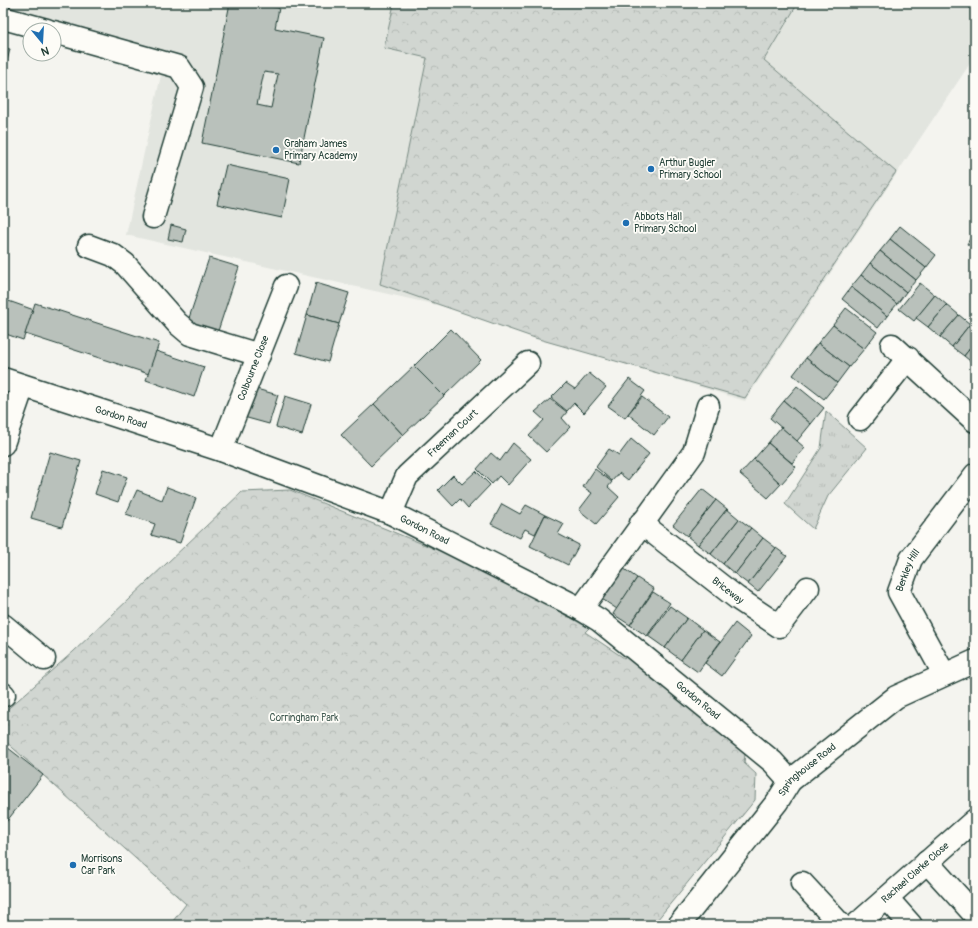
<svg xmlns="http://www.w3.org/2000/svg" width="978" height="928" viewBox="0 0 978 928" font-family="Pangolin,sans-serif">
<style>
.built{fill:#e2e5df}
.grass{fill:url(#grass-tufts);stroke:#788a82}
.park{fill:url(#park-crowns);stroke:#788a82}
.building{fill:#b9c1bb;stroke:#1f3d34;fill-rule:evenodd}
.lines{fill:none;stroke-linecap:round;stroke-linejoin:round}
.minor-casing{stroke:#1f3d34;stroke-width:25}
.minor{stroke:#fdfcf7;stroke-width:22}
.poi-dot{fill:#1f6fb2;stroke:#fdfcf7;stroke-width:1.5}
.labels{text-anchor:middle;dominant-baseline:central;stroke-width:3.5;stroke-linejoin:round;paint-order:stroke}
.poi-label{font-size:10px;fill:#1f3d34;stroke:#fdfcf7;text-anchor:start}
.street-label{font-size:10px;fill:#1f3d34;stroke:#fdfcf7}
.park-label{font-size:10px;fill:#435c53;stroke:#fdfcf7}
</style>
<defs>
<pattern id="grass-tufts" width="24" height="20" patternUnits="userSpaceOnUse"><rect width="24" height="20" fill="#d1d6d1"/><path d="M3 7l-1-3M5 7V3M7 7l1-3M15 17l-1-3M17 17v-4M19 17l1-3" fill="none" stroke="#b3b9b4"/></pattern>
<pattern id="park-crowns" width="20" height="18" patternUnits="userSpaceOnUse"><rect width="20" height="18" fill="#d1d6d1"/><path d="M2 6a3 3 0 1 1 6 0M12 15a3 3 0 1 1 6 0" fill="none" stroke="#b3b9b4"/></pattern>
</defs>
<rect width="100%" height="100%" fill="#f4f4ef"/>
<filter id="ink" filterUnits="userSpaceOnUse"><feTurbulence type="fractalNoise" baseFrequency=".025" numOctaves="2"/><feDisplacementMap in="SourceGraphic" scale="8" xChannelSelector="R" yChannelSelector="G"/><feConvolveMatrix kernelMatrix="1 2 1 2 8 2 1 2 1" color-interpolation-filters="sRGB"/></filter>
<g filter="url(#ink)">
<!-- built -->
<path class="built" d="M3,3H975V56L745,401L446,307L126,235L163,66L3,29Z"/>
<!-- grass -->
<path class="grass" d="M826,411L867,448L828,496L813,529L785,504L821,448Z"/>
<!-- park -->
<g class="park">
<path d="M392,3H798L764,60L896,172L745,398L535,338L380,284L427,58L384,48L394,4Z"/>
<path d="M290,490L477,566L589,628L585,632L624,658L629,654L745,754L744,763L756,774L755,800L653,925H170L186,904L3,739V713L73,652L242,492Z"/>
</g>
<!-- building -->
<g class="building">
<path d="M230,3H253L279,8L275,28L324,38L299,163L202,143ZM264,72L278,74L271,108L257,105Z"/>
<path d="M3,48L10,49L3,78Z"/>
<path d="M226,165L290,179L282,218L217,204Z"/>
<path d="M171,225L186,229L183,242L168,239Z"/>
<path d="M900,226L936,255L926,268L890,239Z"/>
<path d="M975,230V249L967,244Z"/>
<path d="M890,239L926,268L916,280L880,251Z"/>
<path d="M880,251L916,280L906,292L870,263Z"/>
<path d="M209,258L239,267L216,337L186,327Z"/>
<path d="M870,263L906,292L897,304L861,275Z"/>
<path d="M861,275L897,304L887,316L851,287Z"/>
<path d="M316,283L349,293L339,324L307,315Z"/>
<path d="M920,283L935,295L914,321L899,309Z"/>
<path d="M851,287L887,316L878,328L842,299Z"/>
<path d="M935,295L947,305L928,327L916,318Z"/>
<path d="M3,299L34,310L23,340L3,333Z"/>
<path d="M35,303L159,343L149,374L25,334Z"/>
<path d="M947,305L959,315L940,337L928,327Z"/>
<path d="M846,308L877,332L864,349L833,325Z"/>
<path d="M307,315L339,324L328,362L296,353Z"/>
<path d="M959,315L970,324L952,347L940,337Z"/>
<path d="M970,324L975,328V342L964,356L952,347Z"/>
<path d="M833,325L864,349L849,367L818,343Z"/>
<path d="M451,329L481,360L444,396L414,366Z"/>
<path d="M975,342V365L964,356Z"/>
<path d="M818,343L849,367L837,383L806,358Z"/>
<path d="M156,351L204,367L194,397L146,380Z"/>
<path d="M806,358L837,383L824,399L793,375Z"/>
<path d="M414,366L444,396L403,435L374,404Z"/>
<path d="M589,373L606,387L584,413L574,403L567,411L551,398L566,383L575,389Z"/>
<path d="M629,379L645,391L625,418L608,406Z"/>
<path d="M797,386L824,408L811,424L784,401Z"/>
<path d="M249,387L278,395L269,424L240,416Z"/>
<path d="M285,396L311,404L302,435L276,427Z"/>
<path d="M642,397L668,417L654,435L628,414Z"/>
<path d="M550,399L567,412L562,418L570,427L546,452L529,436L544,420L535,412Z"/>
<path d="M784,401L811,424L797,441L770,418Z"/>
<path d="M374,404L403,435L371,466L341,435Z"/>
<path d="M781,427L805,448L792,463L768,443Z"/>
<path d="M631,439L649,454L628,480L619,473L612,481L596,467L609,449L619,455Z"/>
<path d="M513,443L531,459L508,485L499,476L492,484L477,469L491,453L500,461Z"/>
<path d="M768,443L796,467L781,484L754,459Z"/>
<path d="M50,452L81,461L62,527L31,518Z"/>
<path d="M754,459L781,484L768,498L740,474Z"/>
<path d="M103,469L127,477L118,502L95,494Z"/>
<path d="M595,469L612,482L608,487L619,497L596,524L579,510L592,493L583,487Z"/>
<path d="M476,471L490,485L468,508L460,499L453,506L438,490L453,475L462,484Z"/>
<path d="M167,487L196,498L180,543L151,535L155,524L126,514L137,490L162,500Z"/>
<path d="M702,489L716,500L687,536L673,525Z"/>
<path d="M716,500L727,509L698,545L687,536Z"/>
<path d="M502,504L520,514L526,505L545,515L535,534L525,529L520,538L491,524Z"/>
<path d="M727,509L739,519L711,554L698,545Z"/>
<path d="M545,515L564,524L558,534L579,545L568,565L530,546Z"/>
<path d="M739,519L751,528L723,564L711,554Z"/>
<path d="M751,528L763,538L735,574L723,564Z"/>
<path d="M763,538L776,548L748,584L735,574Z"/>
<path d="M776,548L787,556L758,592L748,584Z"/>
<path d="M620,566L637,578L617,609L599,597Z"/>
<path d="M637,578L654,589L630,625L613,614Z"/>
<path d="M653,592L670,603L647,636L630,625Z"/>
<path d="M670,606L687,618L665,648L648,636Z"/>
<path d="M687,618L703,630L681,660L665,648Z"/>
<path d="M735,623L751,636L722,676L705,663Z"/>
<path d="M703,630L720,642L698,672L681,660Z"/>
<path d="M3,744L43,775L3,826Z"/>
</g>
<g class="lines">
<defs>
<g id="minor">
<path d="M3,18L47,30"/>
<path d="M54,32L179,67L192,87L153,217"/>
<path d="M89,246L113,255L125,264L177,323L190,334L259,355"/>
<path d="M892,345L975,421"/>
<path id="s1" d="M3,379L221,450L391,513L581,609L599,620L773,762L790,781"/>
<path d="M860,419L908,358"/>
<path d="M3,444L23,386"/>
<path id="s2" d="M221,450L286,286"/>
<path id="s3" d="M391,513L407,476L528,363"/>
<path id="s4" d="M641,523L737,598L779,626L808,588"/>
<path d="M581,609L694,452L708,406"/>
<path d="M3,625L44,659"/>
<path id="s5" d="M944,674L899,592L911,559L975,475"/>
<path d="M3,694L4,695"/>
<path d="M927,862L975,915"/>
<path d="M802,883L841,925"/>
<path d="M887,898L911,925"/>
<path id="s6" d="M679,925L777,802L790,781L896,697L975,661"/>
<path id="s7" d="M856,925L975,820"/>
</g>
</defs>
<!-- minor casing -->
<use href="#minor" class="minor-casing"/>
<!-- minor -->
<use href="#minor" class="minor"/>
</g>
</g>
<!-- markers -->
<g class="poi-dot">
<circle cx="276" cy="150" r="4"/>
<circle cx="651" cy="169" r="4"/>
<circle cx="626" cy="223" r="4"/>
<circle cx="73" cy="865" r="4"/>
</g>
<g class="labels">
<!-- poi labels -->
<g class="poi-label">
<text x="284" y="144">Graham James<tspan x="284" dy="12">Primary Academy</tspan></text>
<text x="659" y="163">Arthur Bugler<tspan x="659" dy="12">Primary School</tspan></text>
<text x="634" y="217">Abbots Hall<tspan x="634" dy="12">Primary School</tspan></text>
<text x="81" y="859">Morrisons<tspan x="81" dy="12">Car Park</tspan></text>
</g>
<!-- street labels -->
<g class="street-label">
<text stroke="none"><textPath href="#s2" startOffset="88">Colbourne Close</textPath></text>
<text stroke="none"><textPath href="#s1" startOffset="124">Gordon Road</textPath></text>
<text stroke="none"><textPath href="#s3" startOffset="103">Freeman Court</textPath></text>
<text stroke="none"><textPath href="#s1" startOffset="448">Gordon Road</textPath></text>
<text stroke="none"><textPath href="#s5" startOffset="117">Berkley Hill</textPath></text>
<text stroke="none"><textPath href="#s4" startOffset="110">Briceway</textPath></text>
<text stroke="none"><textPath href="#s1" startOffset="772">Gordon Road</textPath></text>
<text stroke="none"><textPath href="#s6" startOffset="202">Springhouse Road</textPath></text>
<text stroke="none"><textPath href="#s7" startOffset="79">Rachael Clarke Close</textPath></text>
</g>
<!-- park labels -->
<g class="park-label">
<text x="304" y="718">Corringham Park</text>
</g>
</g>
<!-- margin -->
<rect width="978" height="928" fill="none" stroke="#fdfcf7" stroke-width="16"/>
<rect x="8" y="8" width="962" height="912" fill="none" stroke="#1f3d34" stroke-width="1.5" filter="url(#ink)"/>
<!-- north arrow -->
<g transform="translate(42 42) rotate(162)"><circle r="19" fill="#fdfcf7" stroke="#a4b0a9"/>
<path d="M0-3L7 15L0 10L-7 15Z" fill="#1f6fb2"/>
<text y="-6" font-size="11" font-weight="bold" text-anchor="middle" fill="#1f3d34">N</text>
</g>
</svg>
